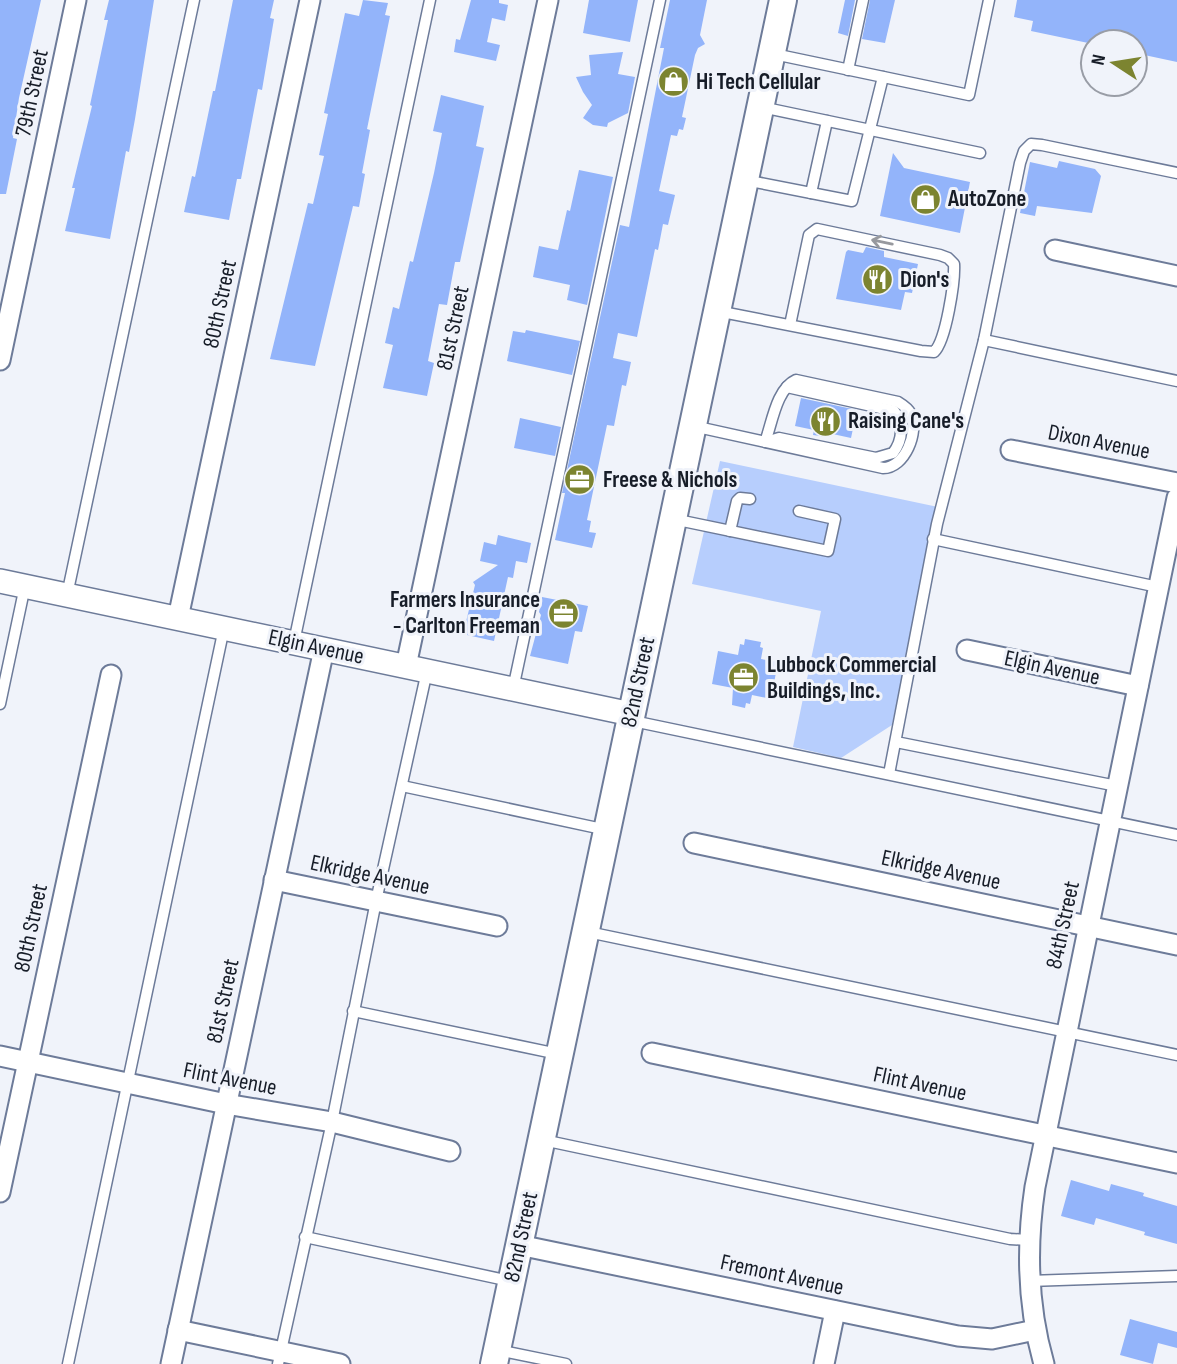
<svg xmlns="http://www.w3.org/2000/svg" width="1177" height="1364" viewBox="0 0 1177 1364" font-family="'Sofia Sans Condensed',sans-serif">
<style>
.green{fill:#b7cefd}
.building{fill:#93b4fa}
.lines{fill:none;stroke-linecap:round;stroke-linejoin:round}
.service-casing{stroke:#6d7b99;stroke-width:13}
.minor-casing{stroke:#6d7b99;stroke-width:23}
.tertiary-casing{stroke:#6d7b99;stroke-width:26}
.secondary-casing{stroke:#6d7b99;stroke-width:30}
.service{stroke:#fff;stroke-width:10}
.minor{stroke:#fff;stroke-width:19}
.tertiary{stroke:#fff;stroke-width:23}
.secondary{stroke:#fff;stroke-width:26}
.oneway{stroke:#97999e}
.labels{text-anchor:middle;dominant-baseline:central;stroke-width:6;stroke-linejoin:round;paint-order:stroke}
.poi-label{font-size:23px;font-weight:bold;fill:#171d28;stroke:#f0f3fa;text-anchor:start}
.street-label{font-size:23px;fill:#171d28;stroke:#f0f3fa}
</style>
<rect width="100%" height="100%" fill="#f0f3fa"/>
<!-- green -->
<path class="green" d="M720,461L938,507L892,725L841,758L793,747L821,611L692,584Z"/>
<!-- building -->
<g class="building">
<path d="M0,0H41L19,98L13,138L17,139L6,194H0Z"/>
<path d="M109,0H154L135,119L129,152L126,151L110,239L65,231L75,188H72L92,106L90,105L108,20H104Z"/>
<path d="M233,0H274L270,18L274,19L262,90L258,89L241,179H237L229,220L184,212L192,176L195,177L213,91H215Z"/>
<path d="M363,0L388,3L385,15L390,16L367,129L370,130L362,173L365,174L359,207L353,206L315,366L270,359L308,203L313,204L324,156L319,155L328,114L324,113L345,13L359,16Z"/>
<path d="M471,0H499V3L508,5L505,21L492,18L487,42L500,45L496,61L454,52L456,39L460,40Z"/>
<path d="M589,0H638L630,42L583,33Z"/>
<path d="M670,0H707L700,35L705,44L698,48L695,55L682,117L686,118L683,130L679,129L677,136L671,135L659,191L675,195L668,225L663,224L658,250L655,249L637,337L618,333L613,358L631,362L626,386L622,385L614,426L607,425L587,520L591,521L589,532L596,533L592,548L555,540L565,493H562L620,225L629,227L664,48H660Z"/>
<path d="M845,0H855L848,36L838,33Z"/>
<path d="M870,0H895L885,43L862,39Z"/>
<path d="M1017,0H1177V62L1135,53V42H1093V44L1031,31L1033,21L1014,17Z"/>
<path d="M623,52L618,74L635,77L628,113L608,123L607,127L593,125L583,118L592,105L583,92L576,77L591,75L589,55Z"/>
<path d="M441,95L484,106L476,146L484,148L460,262H455L447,305L439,304L428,361L434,363L427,396L383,388L393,345L385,343L393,307L399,309L410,261L413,262L434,173L442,133L433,131Z"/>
<path d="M893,153L904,168L970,182L960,233L880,216Z"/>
<path d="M1059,161L1095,169L1101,176L1092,213L1037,206L1035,216L1020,213L1030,162L1057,168Z"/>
<path d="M579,170L613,177L587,305L567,300L570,285L533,277L539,246L558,250L567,210L570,211Z"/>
<path d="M866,247L884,251V257L918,264L912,293L905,292L901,310L836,299L846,252L848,250L863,253Z"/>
<path d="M526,330L580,341L572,375L507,361L513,331L525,333Z"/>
<path d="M801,398L857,410L851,438L828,433L827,437L813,435L814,430L795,426Z"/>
<path d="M520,418L561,427L555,456L514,448Z"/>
<path d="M498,535L531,543L527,563L516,561L513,578L508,577L494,641L467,635L464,630L475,585L473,582L498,565L480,561L484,542L496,545Z"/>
<path d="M542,597L588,606L582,632L575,631L568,664L530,656L541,615L539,612Z"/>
<path d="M745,639L761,642L760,647L763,648L761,659L778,662L771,699L752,695L750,704L746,703L745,708L732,705L733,688L712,684L718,651L738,655L740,644L744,645Z"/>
<path d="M1071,1180L1109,1191L1111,1184L1144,1193L1143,1196L1177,1206V1244L1144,1235L1145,1232L1096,1218L1094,1225L1061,1216Z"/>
<path d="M1130,1319L1177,1332V1348L1158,1343L1153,1364L1120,1355Z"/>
</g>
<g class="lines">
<defs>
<g id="service">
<path d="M774,54L969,95L989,0"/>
<path d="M848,70L863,0"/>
<path d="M761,107L980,153"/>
<path d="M745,180L852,201L883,77"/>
<path d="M811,193L827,121"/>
<path d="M717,311L921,351L934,352C946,341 955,281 954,264L948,258L940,255L817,229L809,235L790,325"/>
<path d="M984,340L1177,381"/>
<path d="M693,426L883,468C905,468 919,432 911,414C908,408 903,405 898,402L796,380C776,389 772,424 765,442"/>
<path d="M766,442L779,438L876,458L893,453C903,440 904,423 894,411L787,387"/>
<path d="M673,519L828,551L835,519L799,511"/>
<path d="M730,531L737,501L740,498L750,499"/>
<path d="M933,539L1158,587"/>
<path d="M67,595L194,0"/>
<path d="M294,642L430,0"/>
<path d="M513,689L660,0"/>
<path d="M0,704L25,586"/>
<path d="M633,721L1177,835"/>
<path d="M896,742L1117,786"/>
<path d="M889,774L937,524L984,340L1020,163L1024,151L1031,144L1042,145L1177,173"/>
<path d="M402,786L607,830"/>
<path d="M588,932L1177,1055"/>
<path d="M353,1011L558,1054"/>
<path d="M543,1140L1010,1239L1029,1240"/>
<path d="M305,1237L510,1281"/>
<path d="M1029,1281L1177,1276"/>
<path d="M498,1350L566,1364"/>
<path d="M68,1364L224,628"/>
<path d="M278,1364L332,1122L376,901L427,671"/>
</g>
<g id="minor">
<path d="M1055,250L1177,276"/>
<path d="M0,360L76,0"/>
<path d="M1011,450L1177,483"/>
<path d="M178,618L310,0"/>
<path d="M967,650L1138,686"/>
<path d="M406,666L548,0"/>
<path d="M694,843L1177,945"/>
<path d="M274,880L497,926"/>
<path d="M652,1053L1177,1163"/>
<path d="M0,1056L226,1104L332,1122L450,1151"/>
<path d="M0,1192L111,675"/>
<path d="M519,1245L958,1336L992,1339L1035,1330"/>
<path d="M178,1330L340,1364"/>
<path d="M171,1364L324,649"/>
<path d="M824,1364L835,1311"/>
<path d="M1044,1364C1027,1305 1026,1247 1035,1187L1177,498"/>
</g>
<path id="tertiary" d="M0,581L631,714"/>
<path id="secondary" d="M494,1364L783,0"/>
</defs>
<!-- service casing -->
<use href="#service" class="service-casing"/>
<!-- minor casing -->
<use href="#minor" class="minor-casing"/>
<!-- tertiary casing -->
<use href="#tertiary" class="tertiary-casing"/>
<!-- secondary casing -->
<use href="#secondary" class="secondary-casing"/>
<!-- service -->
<use href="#service" class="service"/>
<!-- minor -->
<use href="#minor" class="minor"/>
<!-- tertiary -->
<use href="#tertiary" class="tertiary"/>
<!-- secondary -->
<use href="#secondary" class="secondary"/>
</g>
<!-- one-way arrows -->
<defs><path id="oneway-shaft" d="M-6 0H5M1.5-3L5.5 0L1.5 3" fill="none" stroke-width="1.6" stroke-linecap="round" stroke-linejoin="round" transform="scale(1.75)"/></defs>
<use class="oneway" href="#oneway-shaft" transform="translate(882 242) rotate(-168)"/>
<!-- icons -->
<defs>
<symbol id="shop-disc" viewBox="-11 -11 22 22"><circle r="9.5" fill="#7c8430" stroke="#f0f3fa"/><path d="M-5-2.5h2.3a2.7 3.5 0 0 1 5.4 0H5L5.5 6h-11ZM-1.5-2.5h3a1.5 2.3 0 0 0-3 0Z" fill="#fff"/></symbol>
<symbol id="restaurant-disc" viewBox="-11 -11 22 22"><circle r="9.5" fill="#7c8430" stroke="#f0f3fa"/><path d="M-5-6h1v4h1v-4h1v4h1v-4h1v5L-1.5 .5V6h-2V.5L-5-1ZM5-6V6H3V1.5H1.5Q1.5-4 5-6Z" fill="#fff"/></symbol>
<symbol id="office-disc" viewBox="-11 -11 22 22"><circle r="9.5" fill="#7c8430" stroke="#f0f3fa"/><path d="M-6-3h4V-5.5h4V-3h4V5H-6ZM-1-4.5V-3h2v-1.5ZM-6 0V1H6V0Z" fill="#fff"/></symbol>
</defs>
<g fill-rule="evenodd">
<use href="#shop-disc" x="656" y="64" width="35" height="35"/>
<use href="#shop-disc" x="908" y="182" width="35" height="35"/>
<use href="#restaurant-disc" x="860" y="262" width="35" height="35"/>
<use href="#restaurant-disc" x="808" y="404" width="35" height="35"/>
<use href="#office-disc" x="562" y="462" width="35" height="35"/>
<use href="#office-disc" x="546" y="596" width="35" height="35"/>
<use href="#office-disc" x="726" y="660" width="35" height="35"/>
</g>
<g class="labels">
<!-- poi labels -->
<g class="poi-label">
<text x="696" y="82">Hi Tech Cellular</text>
<text x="948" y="199">AutoZone</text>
<text x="900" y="280">Dion's</text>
<text x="848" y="421">Raising Cane's</text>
<text x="603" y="480">Freese &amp; Nichols</text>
<text x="540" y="600" text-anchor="end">Farmers Insurance<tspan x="540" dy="26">- Carlton Freeman</tspan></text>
<text x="767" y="665">Lubbock Commercial<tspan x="767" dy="26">Buildings, Inc.</tspan></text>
</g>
<!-- street labels -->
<g class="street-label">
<text transform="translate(32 93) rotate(-78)">79th Street</text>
<text transform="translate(220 304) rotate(-78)">80th Street</text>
<text transform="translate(453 328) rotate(-78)">81st Street</text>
<text transform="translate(1099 442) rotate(11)">Dixon Avenue</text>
<text transform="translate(316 647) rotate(12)">Elgin Avenue</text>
<text transform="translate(1052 668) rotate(12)">Elgin Avenue</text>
<text transform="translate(638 682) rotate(-78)">82nd Street</text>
<text transform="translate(941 870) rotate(12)">Elkridge Avenue</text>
<text transform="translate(370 875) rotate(12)">Elkridge Avenue</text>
<text transform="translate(1063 925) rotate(-78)">84th Street</text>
<text transform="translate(31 928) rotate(-78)">80th Street</text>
<text transform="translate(223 1001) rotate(-78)">81st Street</text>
<text transform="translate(230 1079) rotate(11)">Flint Avenue</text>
<text transform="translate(920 1084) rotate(12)">Flint Avenue</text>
<text transform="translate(521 1237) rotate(-78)">82nd Street</text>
<text transform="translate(782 1275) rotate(12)">Fremont Avenue</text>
</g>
</g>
<!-- north arrow -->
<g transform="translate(1114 63) rotate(282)"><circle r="33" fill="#f0f3fa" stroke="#999da6" stroke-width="2"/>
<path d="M0-5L12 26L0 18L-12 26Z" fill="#7c8430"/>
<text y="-10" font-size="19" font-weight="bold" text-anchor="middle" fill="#171d28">N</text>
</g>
</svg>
